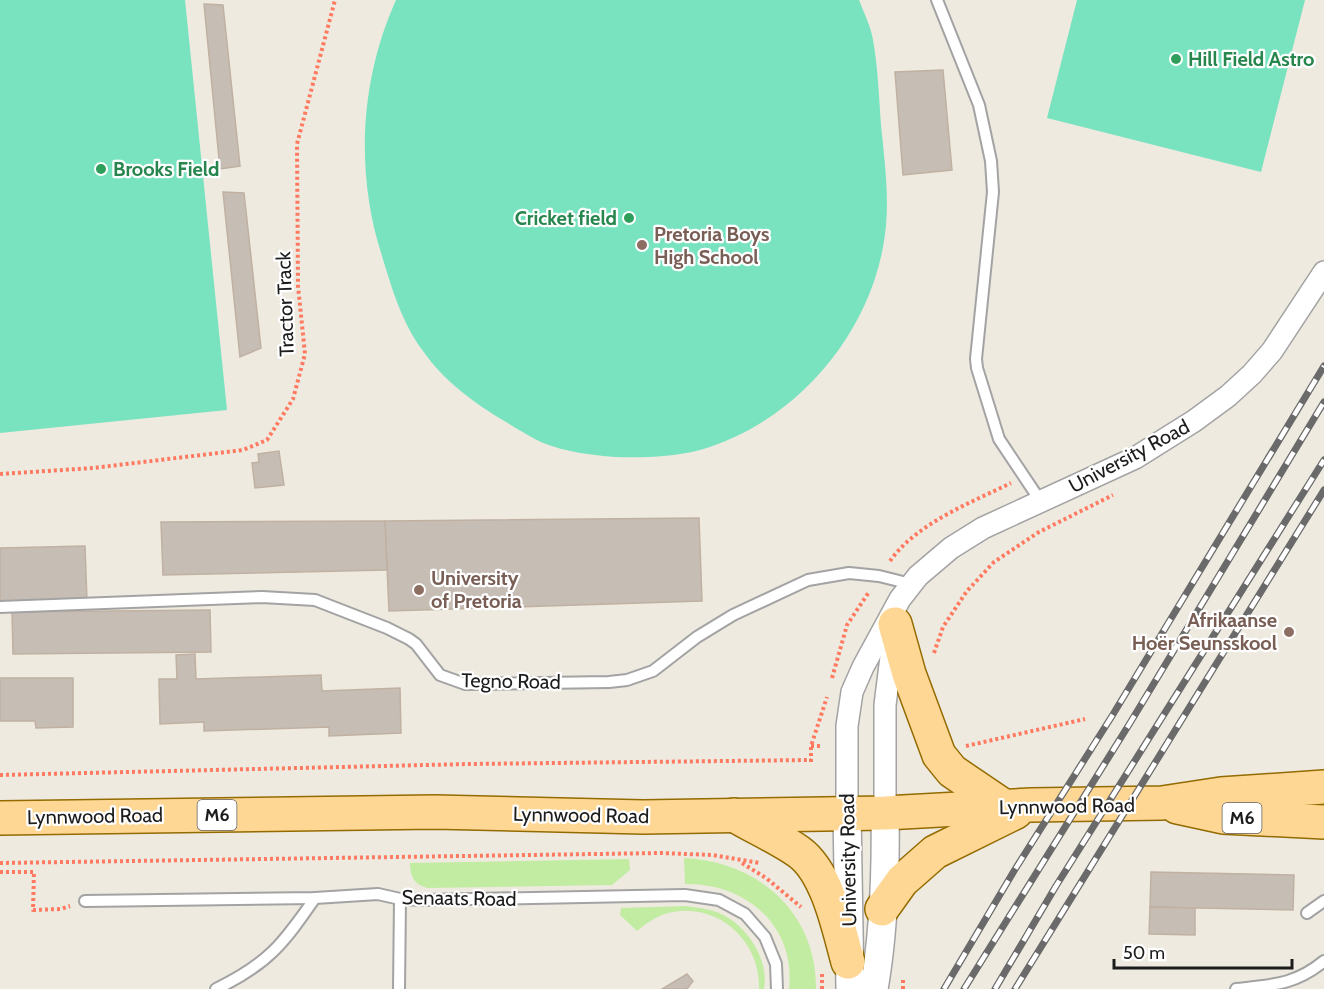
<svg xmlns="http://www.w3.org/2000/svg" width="1324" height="989" viewBox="0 0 1324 989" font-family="Cabin,sans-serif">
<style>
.grass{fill:#c2eca2}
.pitch{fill:#79e3c0}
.building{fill:#c6bdb4;stroke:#c0b1a2;stroke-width:1.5}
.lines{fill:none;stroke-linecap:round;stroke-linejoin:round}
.service-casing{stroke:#a3a3a3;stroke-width:14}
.minor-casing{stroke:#a3a3a3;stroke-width:24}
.tertiary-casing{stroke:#a3a3a3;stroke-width:30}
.primary-casing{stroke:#936b00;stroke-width:36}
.path{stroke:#ff7a60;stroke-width:4;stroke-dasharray:3 3;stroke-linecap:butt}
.service{stroke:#fff;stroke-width:10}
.minor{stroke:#fff;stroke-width:21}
.tertiary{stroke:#fff;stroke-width:27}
.primary{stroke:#ffd794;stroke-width:33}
.rail-casing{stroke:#6a6a6a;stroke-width:7}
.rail{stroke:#fff;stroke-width:4.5;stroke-dasharray:14;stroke-linecap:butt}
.leisure-dot{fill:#2e9e5b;stroke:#fff;stroke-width:2}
.education-dot{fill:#8d6e63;stroke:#fff;stroke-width:2}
.labels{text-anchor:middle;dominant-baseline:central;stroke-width:4.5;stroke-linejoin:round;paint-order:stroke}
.shield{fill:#fff;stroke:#606060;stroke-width:1.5}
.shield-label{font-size:18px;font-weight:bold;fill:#1c1c1c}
.leisure-label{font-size:20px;font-weight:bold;fill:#27864d;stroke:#fff;text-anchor:start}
.education-label{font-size:20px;font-weight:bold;fill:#785e54;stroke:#fff;text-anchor:start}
.street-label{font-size:20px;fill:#1c1c1c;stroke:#fff}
</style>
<rect width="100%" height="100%" fill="#eeeae0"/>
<!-- grass -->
<g class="grass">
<path d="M684,858C758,861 817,913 816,989H789C796,925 745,883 685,884Z"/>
<path d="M629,859L630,870L612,885L427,888C414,884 410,877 410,863Z"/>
<path d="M686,906C700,908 714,909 727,917C750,931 769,961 764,989H759C761,939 714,899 665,914C654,918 645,924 637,931L620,915L621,908Z"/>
</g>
<!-- pitch -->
<g class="pitch">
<path d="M0,0H185L227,410L0,433Z"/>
<path d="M396,0H859C864,13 871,27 873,40C878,68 879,97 881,125C885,166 891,206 883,247C866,340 792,424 700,450C673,457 642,458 615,457C591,455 566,452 543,443C530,437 518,429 506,422C475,404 444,381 423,351C402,323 392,289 382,256C355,173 360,80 396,0Z"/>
<path d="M1077,0H1305L1261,172L1047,118Z"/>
</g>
<!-- building -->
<g class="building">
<path d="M204,4L223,5L240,166L220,169Z"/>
<path d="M943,70L952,170L903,175L895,72Z"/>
<path d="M223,192L244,193L261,348L240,357Z"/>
<path d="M279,451L284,485L255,488L252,463L259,462L258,454Z"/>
<path d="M699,518L702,601L389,611L385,521Z"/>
<path d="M385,521L387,570L163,575L161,522Z"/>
<path d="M85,546L87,601H0V548Z"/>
<path d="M210,610L211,652L13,654L12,612Z"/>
<path d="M195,654L196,679L321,675L322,691L400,688L401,733L329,736V727L204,731V722L160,724L159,679H177L176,655Z"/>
<path d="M0,678H73V727L36,728L35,721H0Z"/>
<path d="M1151,872L1294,875L1293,910L1150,907Z"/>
<path d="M1150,907L1195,908V935L1149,934Z"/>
<path d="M687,974L693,981L687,989H662Z"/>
</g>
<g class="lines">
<defs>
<g id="service">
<path d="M937,0L979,105L991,161L993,192L976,359L977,368L999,439L1041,502"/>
<path d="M0,607L262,597L315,600L387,628L409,639L416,644L440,675L465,684L609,682L627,680L653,671L697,637L733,615L808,580L849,573L879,576L911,584"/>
<path d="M85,901L315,898L378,894L400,899L424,900L685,895L719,900L745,914L765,937L776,964L777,989"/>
<path d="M1307,913L1324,901"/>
<path d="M216,989C268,964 283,944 315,898"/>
<path d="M399,989L400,899"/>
<path d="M1236,989C1272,985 1295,985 1324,961"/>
</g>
<g id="minor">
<path d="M847,812V726L852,692L863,667L900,599L918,576L951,548L983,528L1135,458L1194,421L1228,396L1252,374L1272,351L1324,272"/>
<path d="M885,813V705L893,641"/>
</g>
<g id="tertiary">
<path d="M847,812L850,989"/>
<path d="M874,989C884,931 886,871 885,813"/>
</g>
<g id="primary">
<path d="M895,624L909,674L939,755L952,771L1005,807"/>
<path d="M1177,807L1223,817L1324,822"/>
<path d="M734,815C756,828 779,838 799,852C828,873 839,930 848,962"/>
<path d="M0,818L435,812L643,817L885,813L1031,805L1162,803L1221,794L1324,787"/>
<path d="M882,909L902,881L935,852L1016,812"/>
</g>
</defs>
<!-- service casing -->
<use href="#service" class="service-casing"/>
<!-- minor casing -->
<use href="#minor" class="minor-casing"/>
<!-- tertiary casing -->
<use href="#tertiary" class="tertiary-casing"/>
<!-- primary casing -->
<use href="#primary" class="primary-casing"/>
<!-- path -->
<g class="path">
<path d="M0,474L93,468L243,450L267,440L293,399L305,354L298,286L297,144L335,0"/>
<path d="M890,561C917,523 970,503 1011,483"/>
<path d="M934,653L943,627L967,591L994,562L1039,532L1113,495"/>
<path d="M832,678L847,625L869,592"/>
<path d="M811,746H823"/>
<path d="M966,746L1085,719"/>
<path d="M811,762V746L827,697"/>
<path d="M0,775L469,764L811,760"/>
<path d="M0,863L661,853L712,855L760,863"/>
<path d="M742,863L766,878L801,907"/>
<path d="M0,872H34L33,910L61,909L70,906"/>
<path d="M822,989V974"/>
<path d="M903,989V977"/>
</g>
<!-- service -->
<use href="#service" class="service"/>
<!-- minor -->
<use href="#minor" class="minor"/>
<!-- tertiary -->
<use href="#tertiary" class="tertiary"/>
<!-- primary -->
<use href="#primary" class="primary"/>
<defs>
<g id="rail">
<path d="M944,989L1014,871L1112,716L1324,366"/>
<path d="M964,989L1130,723L1324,402"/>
<path d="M995,989L1056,886L1324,460"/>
<path d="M1015,989L1324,490"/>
</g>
</defs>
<!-- rail casing -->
<use href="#rail" class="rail-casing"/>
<!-- rail -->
<use href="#rail" class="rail"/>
</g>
<!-- markers -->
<g class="leisure-dot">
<circle cx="1176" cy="59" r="6"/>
<circle cx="101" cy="169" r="6"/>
<circle cx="629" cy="218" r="6"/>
</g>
<g class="education-dot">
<circle cx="642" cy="245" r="6"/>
<circle cx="419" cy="590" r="6"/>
<circle cx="1289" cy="632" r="6"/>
</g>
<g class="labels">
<!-- shield labels -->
<g class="shield">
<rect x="197.5" y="800" width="39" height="30" rx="4.5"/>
<rect x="1222.5" y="803" width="39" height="30" rx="4.5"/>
</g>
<g class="shield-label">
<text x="217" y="815">M6</text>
<text x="1242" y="818">M6</text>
</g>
<!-- leisure labels -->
<g class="leisure-label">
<text x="1188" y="59">Hill Field Astro</text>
<text x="113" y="169">Brooks Field</text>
<text x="617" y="218" text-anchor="end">Cricket field</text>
</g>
<!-- education labels -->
<g class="education-label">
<text x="654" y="234">Pretoria Boys<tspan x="654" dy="23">High School</tspan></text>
<text x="431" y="578">University<tspan x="431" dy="23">of Pretoria</tspan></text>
<text x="1277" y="620" text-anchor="end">Afrikaanse<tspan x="1277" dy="23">Hoër Seunsskool</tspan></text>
</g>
<!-- street labels -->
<g class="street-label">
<text transform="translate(285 304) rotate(-92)">Tractor Track</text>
<text transform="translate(1129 456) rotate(-28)">University Road</text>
<text transform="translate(511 681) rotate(1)">Tegno Road</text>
<text transform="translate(1067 806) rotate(-1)">Lynnwood Road</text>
<text transform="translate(581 815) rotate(1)">Lynnwood Road</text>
<text transform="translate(95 816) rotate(-1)">Lynnwood Road</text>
<text transform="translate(848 860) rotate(-91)">University Road</text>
<text transform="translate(459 898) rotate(1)">Senaats Road</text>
</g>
</g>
<!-- scale -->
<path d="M1114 959v9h178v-9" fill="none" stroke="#1c1c1c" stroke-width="3"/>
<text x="1123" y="959" font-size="18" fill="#1c1c1c" stroke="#ffffff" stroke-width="4.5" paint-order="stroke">50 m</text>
</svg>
